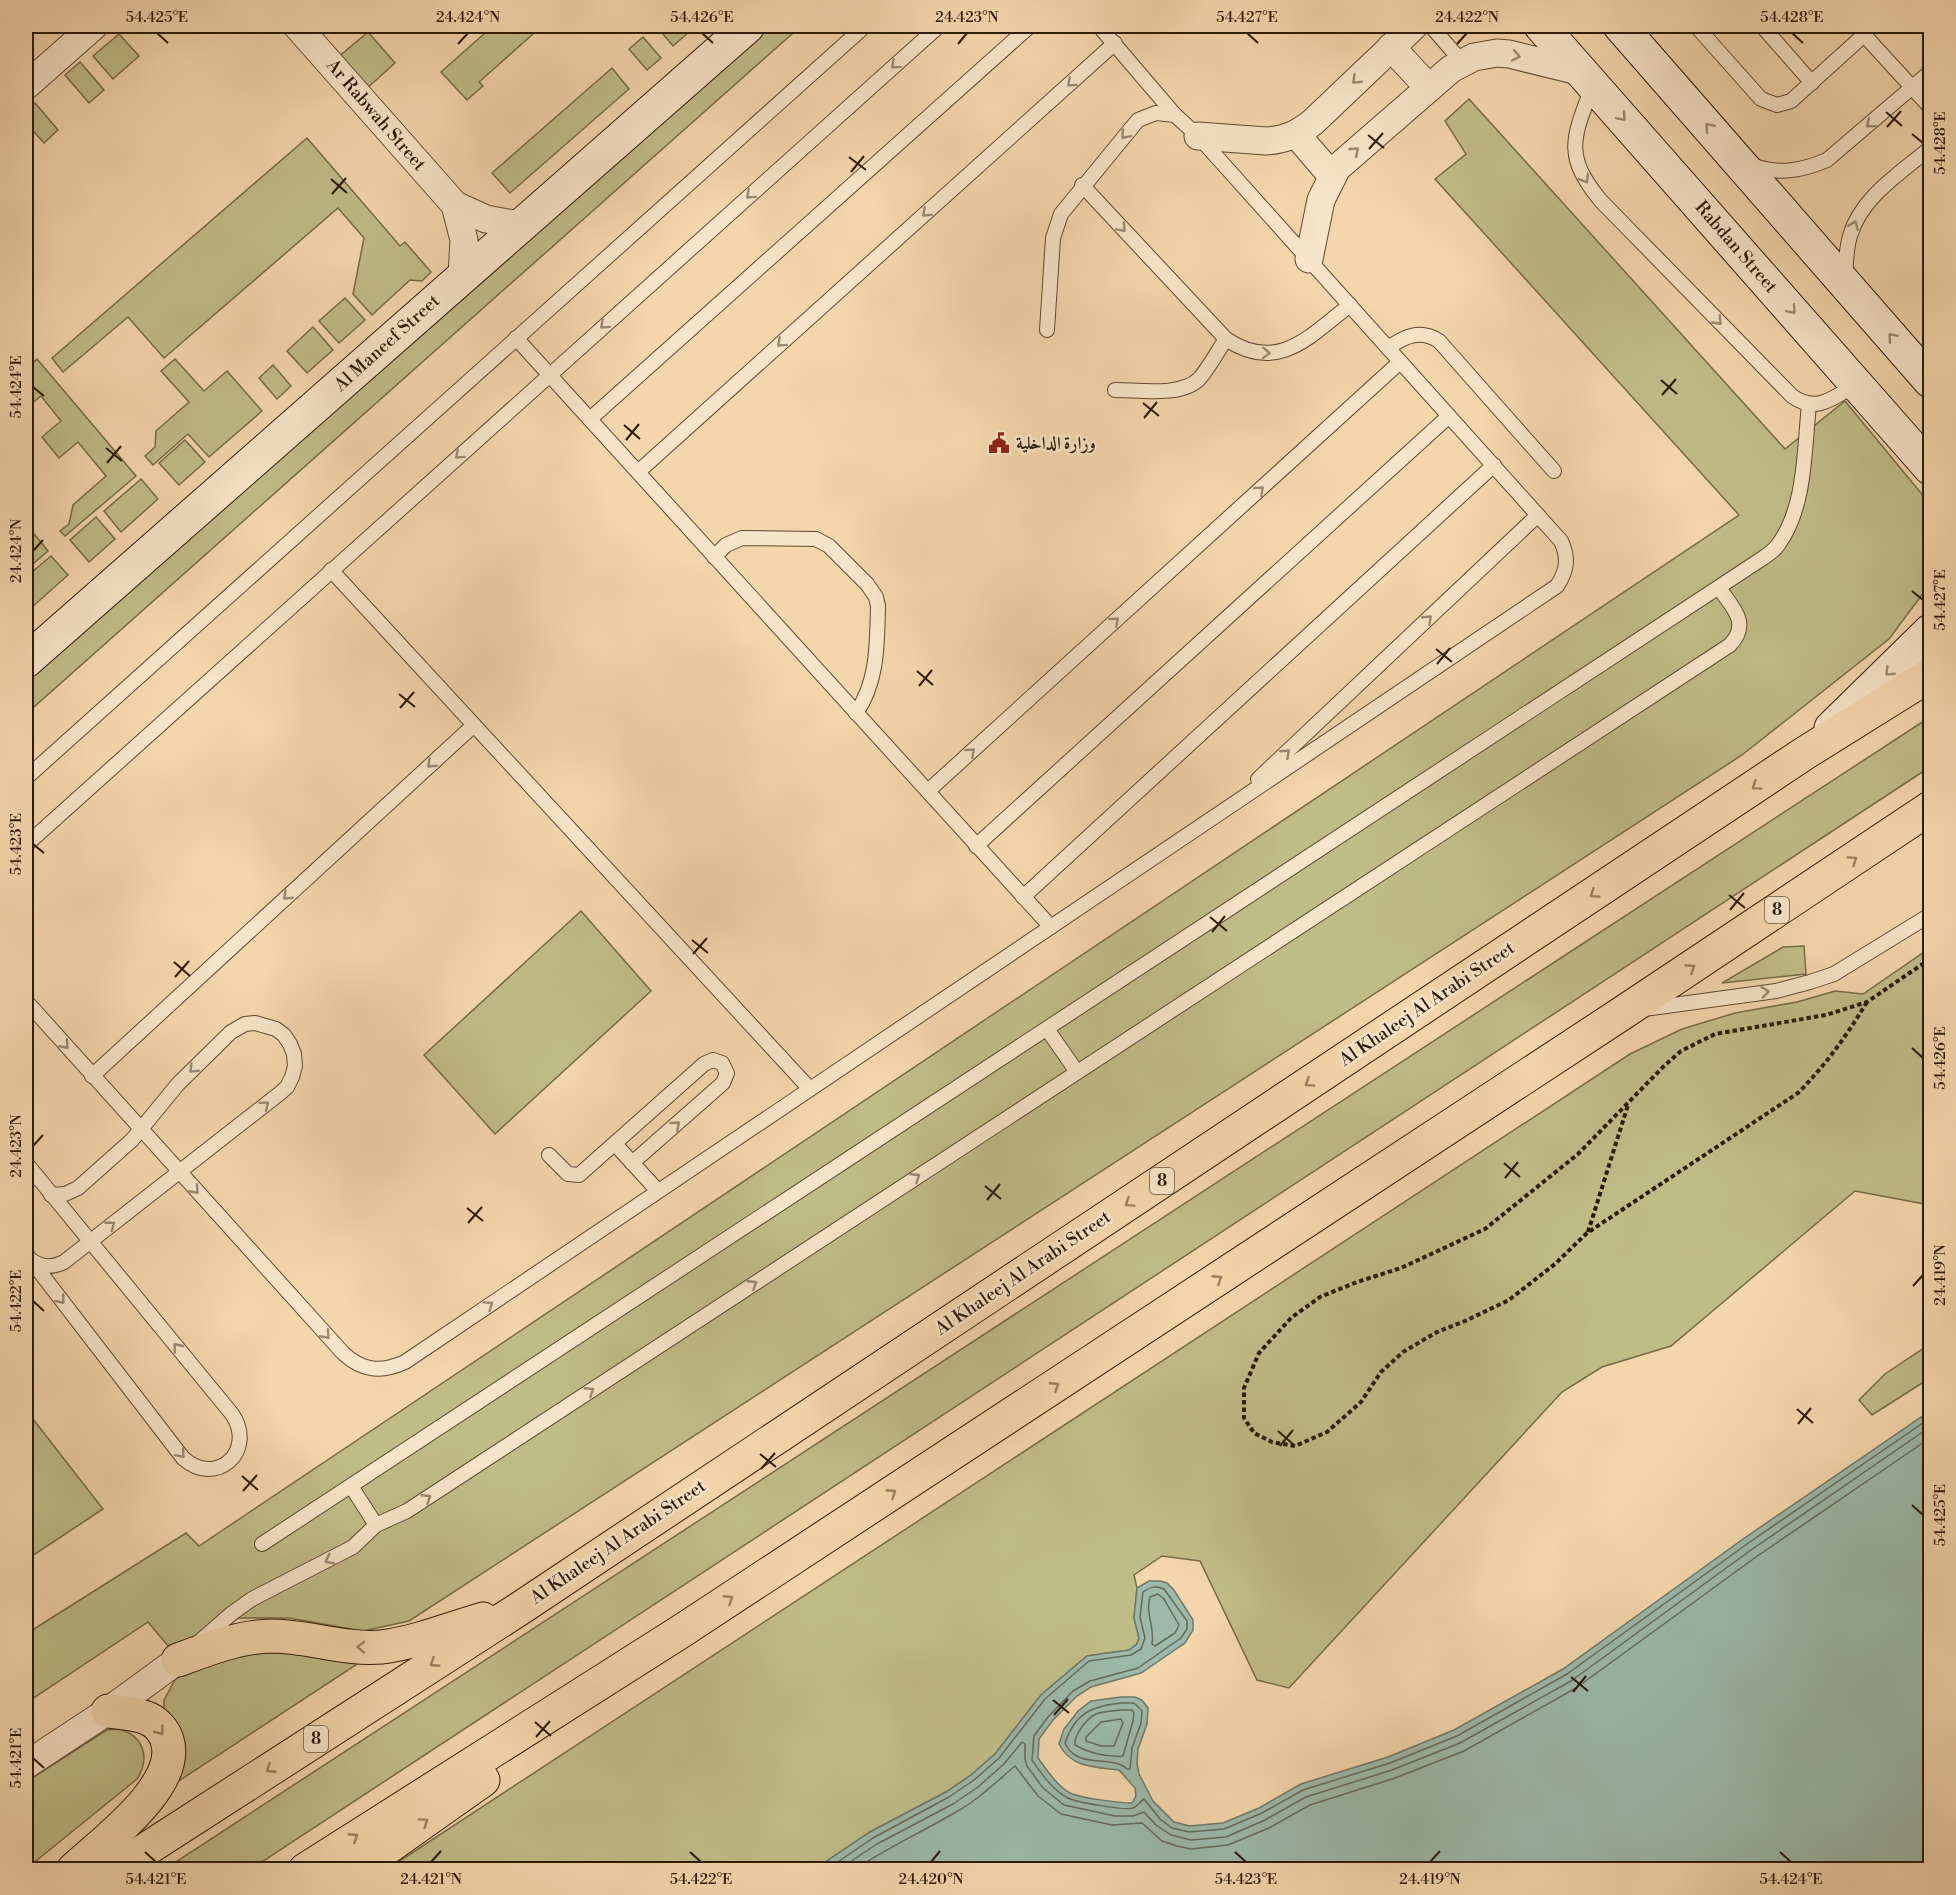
<svg xmlns="http://www.w3.org/2000/svg" width="1956" height="1895" viewBox="0 0 1956 1895" font-family="'Libre Bodoni',Amiri,serif">
<style>
.green{fill:#c0bc86;stroke:#766b48;stroke-width:1.5}
.water{fill:#9cb9ab;stroke:#6f796a;stroke-width:1.5}
.lines{fill:none;stroke-linecap:round;stroke-linejoin:round}
.shore{stroke:#646a5a;stroke-width:1.5}
.lane-casing{stroke:#5e4932;stroke-width:16}
.street-casing{stroke:#5e4932;stroke-width:29}
.secondary-casing{stroke:#2c1a09;stroke-width:35}
.highway-casing{stroke:#2c1a09;stroke-width:35}
.path{stroke:#2c1a09;stroke-width:4;stroke-dasharray:4.5 3;stroke-linecap:butt}
.lane{stroke:#f8e4c8;stroke-width:14}
.street{stroke:#f8e4c8;stroke-width:27}
.secondary{stroke:#f8e4c8;stroke-width:33}
.highway{stroke:#f4d6ab;stroke-width:33}
.oneway{stroke:#9c8972}
.oneway2{stroke:#9a8162}
.ticks{fill:none;stroke:#2c1a09;stroke-width:2}
.labels{text-anchor:middle;dominant-baseline:central;stroke-width:5;stroke-linejoin:round;paint-order:stroke}
.shield{fill:#f8e4c8;stroke:#695742;stroke-width:1.5}
.shield-label{font-size:16px;font-weight:bold;fill:#2c1a09}
.street-label{font-size:18px;fill:#2c1a09;stroke:#f8e4c8}
.poi-label{font-size:18px;font-weight:bold;fill:#2c1a09;stroke:#f8e4c8;text-anchor:start}
.neatline{fill:none;stroke:#2c1a09;stroke-width:2}
.ticks-label{font-size:15px;text-anchor:middle;fill:#2c1a09}
</style>
<rect width="100%" height="100%" fill="#f4d6ab"/>
<filter id="stains"><feTurbulence type="fractalNoise" baseFrequency=".00333" numOctaves="4"/><feColorMatrix values="0 0 0 0 .2 0 0 0 0 .09 0 0 0 0 .02 0 0 0 .5 -.17"/></filter>
<radialGradient id="worn" r=".72"><stop offset=".6" stop-color="#630" stop-opacity="0"/><stop offset="1" stop-color="#630" stop-opacity=".3"/></radialGradient>
<!-- green -->
<g class="green">
<path d="M493,26H542L479,82L483,86L467,100L441,72Z"/>
<path d="M656,26H696L673,46Z"/>
<path d="M764,26H801L26,714V681Z"/>
<path d="M368,32L395,63L365,90L337,58Z"/>
<path d="M119,34L139,56L113,79L93,56Z"/>
<path d="M643,37L661,58L647,70L629,49Z"/>
<path d="M80,62L104,90L89,103L65,75Z"/>
<path d="M612,68L629,89L510,193L492,173Z"/>
<path d="M1469,99L1785,449L1845,401L1930,504V584L1889,639L1742,755L409,1621L363,1631L289,1618H239L169,1647L148,1622L26,1703V1634L186,1533L199,1546L1739,515L1435,179L1466,154L1445,121Z"/>
<path d="M35,103L58,130L44,143L26,123V111Z"/>
<path d="M307,138L400,246L405,242L431,272L422,281L410,280L372,315L353,294L364,238L338,208L164,358L128,317L63,372L52,358Z"/>
<path d="M345,298L365,320L339,343L319,321Z"/>
<path d="M313,327L333,350L307,373L287,351Z"/>
<path d="M37,359L136,476L65,536L60,531L69,524L73,505L106,476L78,442L59,458L42,437L61,421L41,396L26,408V369Z"/>
<path d="M175,359L204,391L227,371L262,411L209,457L188,434L153,465L145,456L155,447L156,431L189,402L161,371Z"/>
<path d="M273,365L291,386L277,399L259,378Z"/>
<path d="M185,440L205,462L179,485L159,463Z"/>
<path d="M141,479L158,499L121,532L104,511Z"/>
<path d="M96,517L115,539L89,562L70,540Z"/>
<path d="M26,524L48,551L26,570Z"/>
<path d="M51,556L68,575L31,608L26,601V577Z"/>
<path d="M1930,717V767L251,1869H165Z"/>
<path d="M581,911L651,991L495,1134L424,1055Z"/>
<path d="M1804,946L1806,974L1722,983L1783,947Z"/>
<path d="M1930,948V1205L1855,1191L1671,1346L1602,1367L1562,1392L1289,1688L1257,1680L1200,1561L1162,1556L1134,1575L1137,1588L1134,1618L1139,1638L1137,1644L1130,1650L1087,1656L1041,1695L995,1754L971,1775L946,1792L870,1832L815,1869L386,1870L1630,1054L1682,1029L1735,1013L1797,1002L1835,991L1863,994Z"/>
<path d="M1930,1344V1378L1872,1415L1859,1400L1885,1374Z"/>
<path d="M26,1410L103,1509L26,1560Z"/>
<path d="M257,1645L368,1657L162,1792L164,1700L175,1680L194,1664Z"/>
<path d="M117,1729C143,1734 151,1757 137,1779L26,1869V1782L99,1735L107,1730Z"/>
</g>
<!-- water -->
<path class="water" d="M1930,1411V1869H815L870,1832L946,1792L971,1775L995,1754L1041,1695L1087,1656L1129,1650L1137,1644L1139,1638L1134,1618L1137,1588L1149,1581H1160L1167,1583L1174,1590L1193,1620V1630L1185,1643L1141,1673L1091,1687L1077,1696L1053,1720L1039,1739L1038,1758C1047,1770 1057,1786 1070,1793C1081,1798 1119,1803 1132,1803L1136,1796L1135,1788L1119,1770C1095,1767 1071,1768 1059,1744L1064,1729L1078,1711L1091,1701L1121,1697H1135L1142,1700L1148,1708L1147,1724L1138,1749L1137,1763L1139,1774L1153,1801L1174,1822L1190,1826L1223,1823L1259,1808L1301,1784L1388,1757L1454,1730L1563,1669L1743,1539Z"/>
<g class="lines">
<!-- shore -->
<g class="shore">
<path d="M1158,1594L1164,1599L1179,1625L1175,1633L1155,1646L1152,1644C1155,1627 1145,1614 1150,1597Z"/>
<path d="M1121,1703H1134L1142,1711L1141,1723L1132,1748L1130,1769H1127C1112,1754 1076,1770 1065,1743C1075,1713 1092,1706 1121,1703Z"/>
<path d="M1121,1710H1132L1134,1713L1133,1721L1123,1756C1106,1757 1089,1753 1075,1745C1074,1735 1086,1719 1096,1714C1103,1711 1114,1711 1121,1710Z"/>
<path d="M1121,1719L1123,1723L1114,1746H1101L1086,1741V1737L1101,1722Z"/>
<path d="M826,1870L873,1838L949,1797L974,1780L999,1758L1045,1699L1089,1661L1131,1655L1141,1649L1145,1638L1140,1617L1143,1592C1150,1587 1156,1585 1164,1589L1187,1621V1629L1181,1638L1138,1668L1090,1681L1073,1691L1048,1717L1034,1736L1032,1760C1041,1773 1053,1791 1068,1798C1075,1802 1126,1811 1133,1808C1138,1806 1140,1801 1144,1799L1160,1819L1172,1828L1189,1832L1224,1829L1262,1813L1303,1790L1390,1763L1457,1736L1567,1674L1747,1544L1930,1418"/>
<path d="M838,1870L877,1844L953,1804L978,1787L1004,1764L1022,1742L1025,1744V1759L1027,1766L1043,1788L1064,1805L1115,1816H1133L1144,1812L1156,1825L1171,1835L1191,1840L1226,1837L1265,1820L1306,1797L1392,1770L1460,1743L1571,1681L1751,1550L1930,1427"/>
<path d="M854,1870C887,1848 922,1832 956,1812C978,1800 996,1782 1015,1766L1038,1796L1061,1814L1112,1825L1142,1823L1162,1841L1177,1846L1191,1849L1228,1845L1269,1828L1310,1805L1395,1778L1464,1751L1576,1688L1756,1557L1930,1438"/>
</g>
<defs>
<g id="lane">
<path d="M1431,26L1462,62"/>
<path d="M1696,26L1761,99L1777,105L1791,101L1864,35"/>
<path d="M1762,26L1812,83"/>
<path d="M1856,26L1930,107"/>
<path d="M1593,85C1573,138 1563,155 1601,201L1792,396C1817,414 1834,397 1857,384"/>
<path d="M1752,165C1778,175 1801,171 1827,160L1930,72"/>
<path d="M1082,185L1226,339C1278,374 1310,336 1350,305"/>
<path d="M1845,277C1846,263 1846,249 1850,236C1861,197 1901,173 1930,148"/>
<path d="M1047,330L1053,238L1061,214L1138,120L1156,113L1175,115"/>
<path d="M516,338L1051,927"/>
<path d="M1388,348C1405,336 1420,329 1439,341L1554,471"/>
<path d="M1115,390C1139,390 1181,397 1199,379C1209,368 1217,352 1226,339"/>
<path d="M590,419L1030,26"/>
<path d="M638,472L1115,43"/>
<path d="M714,557L726,545L742,538L816,539L829,546L867,584L876,597L878,606C877,643 878,682 856,713"/>
<path d="M331,570L810,1089"/>
<path d="M26,778L865,26"/>
<path d="M1258,779L1538,515"/>
<path d="M928,791L1400,362"/>
<path d="M26,845L939,26"/>
<path d="M976,846L1449,416"/>
<path d="M1023,897L1494,465"/>
<path d="M26,1001L343,1353C362,1371 381,1373 405,1362L1557,586C1567,571 1569,558 1561,541L1198,136L1175,115L1099,26"/>
<path d="M1644,1009L1776,991L1810,982L1834,974L1930,915"/>
<path d="M1047,1029L1077,1072"/>
<path d="M92,1076L474,725"/>
<path d="M615,1144L658,1191"/>
<path d="M549,1155L568,1174L579,1175L704,1064L713,1060L722,1063L727,1073L723,1083L632,1163"/>
<path d="M26,1163L232,1414C257,1451 216,1488 183,1458L26,1254"/>
<path d="M31,1260C42,1268 52,1268 64,1262L279,1094L287,1087L292,1077L295,1066L294,1054L290,1044L284,1035L276,1029L255,1023L245,1024L231,1032L178,1084L132,1140L78,1188L65,1194L51,1195"/>
<path d="M351,1486L376,1525"/>
<path d="M262,1544L1760,560C1766,556 1774,551 1778,545C1806,507 1804,450 1809,405"/>
<path d="M200,1641L231,1614L252,1599L353,1547L376,1525L407,1511L1730,645C1751,623 1732,607 1719,588"/>
</g>
<g id="street">
<path d="M297,26L455,205L486,219L519,225"/>
<path d="M1391,47L1429,88"/>
<path d="M26,86L94,26"/>
<path d="M1296,134L1332,176"/>
<path d="M1198,136L1266,141C1285,140 1298,134 1313,122L1414,26"/>
<path d="M455,205L464,240L462,276"/>
<path d="M1309,259L1321,200L1337,168L1451,69L1474,57L1497,53L1509,54L1582,72"/>
<path d="M26,1765L108,1711L178,1660"/>
</g>
<g id="secondary">
<path d="M1541,26L1930,468"/>
<path d="M1620,26L1930,381"/>
<path d="M26,661L748,26"/>
<path d="M1831,728L1930,631"/>
</g>
<g id="highway">
<path d="M178,1660C208,1649 238,1637 271,1636C308,1636 344,1650 381,1647C415,1643 449,1629 483,1619"/>
<path d="M73,1870C102,1843 182,1785 167,1740C164,1731 157,1723 149,1719C137,1713 121,1713 108,1711"/>
<path d="M114,1870L519,1609L1805,753L1930,675"/>
<path d="M305,1870L680,1632L1624,1012L1930,808"/>
<path d="M361,1870L374,1857L483,1780"/>
</g>
</defs>
<!-- lane casing -->
<use href="#lane" class="lane-casing"/>
<!-- street casing -->
<use href="#street" class="street-casing"/>
<!-- secondary casing -->
<use href="#secondary" class="secondary-casing"/>
<!-- highway casing -->
<use href="#highway" class="highway-casing"/>
<!-- path -->
<g class="path">
<path d="M1867,1002C1845,1038 1828,1062 1798,1093L1587,1233L1555,1264L1509,1300L1465,1321L1437,1332L1403,1352L1381,1372L1361,1402L1327,1432L1295,1446L1272,1442L1254,1433L1244,1418V1388L1259,1353L1291,1318L1320,1297L1357,1282L1401,1268L1485,1229L1578,1154L1664,1066L1681,1051L1715,1034L1826,1015L1867,1002L1930,959"/>
<path d="M1588,1232L1628,1105"/>
</g>
<!-- lane -->
<use href="#lane" class="lane"/>
<!-- street -->
<use href="#street" class="street"/>
<!-- secondary -->
<use href="#secondary" class="secondary"/>
<!-- highway -->
<use href="#highway" class="highway"/>
</g>
<!-- one-way arrows -->
<defs><path id="oneway-chevron" d="M-2-3.5L2.5 0L-2 3.5" fill="none" stroke-width="1.6" stroke-linecap="round" stroke-linejoin="round" transform="scale(1.5)"/></defs>
<g class="oneway">
<use href="#oneway-chevron" transform="translate(1516 56) rotate(12)"/>
<use href="#oneway-chevron" transform="translate(895 65) rotate(138)"/>
<use href="#oneway-chevron" transform="translate(1356 80) rotate(136)"/>
<use href="#oneway-chevron" transform="translate(1071 83) rotate(138)"/>
<use href="#oneway-chevron" transform="translate(1622 117) rotate(49)"/>
<use href="#oneway-chevron" transform="translate(1870 124) rotate(140)"/>
<use href="#oneway-chevron" transform="translate(1709 127) rotate(-131)"/>
<use href="#oneway-chevron" transform="translate(1125 135) rotate(130)"/>
<use href="#oneway-chevron" transform="translate(1355 151) rotate(-41)"/>
<use href="#oneway-chevron" transform="translate(1585 179) rotate(60)"/>
<use href="#oneway-chevron" transform="translate(750 195) rotate(138)"/>
<use href="#oneway-chevron" transform="translate(926 213) rotate(138)"/>
<use href="#oneway-chevron" transform="translate(1854 225) rotate(-67)"/>
<use href="#oneway-chevron" transform="translate(1122 228) rotate(47)"/>
<use href="#oneway-chevron" transform="translate(1792 310) rotate(49)"/>
<use href="#oneway-chevron" transform="translate(1718 321) rotate(46)"/>
<use href="#oneway-chevron" transform="translate(604 325) rotate(138)"/>
<use href="#oneway-chevron" transform="translate(1892 337) rotate(-131)"/>
<use href="#oneway-chevron" transform="translate(781 343) rotate(138)"/>
<use href="#oneway-chevron" transform="translate(1266 353) rotate(2)"/>
<use href="#oneway-chevron" transform="translate(459 455) rotate(138)"/>
<use href="#oneway-chevron" transform="translate(1260 490) rotate(-42)"/>
<use href="#oneway-chevron" transform="translate(1428 619) rotate(-43)"/>
<use href="#oneway-chevron" transform="translate(1115 621) rotate(-42)"/>
<use href="#oneway-chevron" transform="translate(1889 672) rotate(136)"/>
<use href="#oneway-chevron" transform="translate(971 752) rotate(-42)"/>
<use href="#oneway-chevron" transform="translate(1286 753) rotate(-43)"/>
<use href="#oneway-chevron" transform="translate(431 764) rotate(137)"/>
<use href="#oneway-chevron" transform="translate(287 896) rotate(137)"/>
<use href="#oneway-chevron" transform="translate(1765 992) rotate(-6)"/>
<use href="#oneway-chevron" transform="translate(65 1045) rotate(48)"/>
<use href="#oneway-chevron" transform="translate(193 1069) rotate(136)"/>
<use href="#oneway-chevron" transform="translate(265 1105) rotate(-38)"/>
<use href="#oneway-chevron" transform="translate(676 1125) rotate(-41)"/>
<use href="#oneway-chevron" transform="translate(916 1177) rotate(-33)"/>
<use href="#oneway-chevron" transform="translate(195 1190) rotate(48)"/>
<use href="#oneway-chevron" transform="translate(111 1225) rotate(-38)"/>
<use href="#oneway-chevron" transform="translate(753 1284) rotate(-33)"/>
<use href="#oneway-chevron" transform="translate(61 1300) rotate(52)"/>
<use href="#oneway-chevron" transform="translate(489 1305) rotate(-34)"/>
<use href="#oneway-chevron" transform="translate(326 1335) rotate(48)"/>
<use href="#oneway-chevron" transform="translate(177 1347) rotate(-129)"/>
<use href="#oneway-chevron" transform="translate(590 1391) rotate(-33)"/>
<use href="#oneway-chevron" transform="translate(181 1454) rotate(49)"/>
<use href="#oneway-chevron" transform="translate(427 1498) rotate(-33)"/>
<use href="#oneway-chevron" transform="translate(329 1560) rotate(153)"/>
</g>
<g class="oneway2">
<use href="#oneway-chevron" transform="translate(1756 786) rotate(146)"/>
<use href="#oneway-chevron" transform="translate(1853 860) rotate(-34)"/>
<use href="#oneway-chevron" transform="translate(1594 894) rotate(146)"/>
<use href="#oneway-chevron" transform="translate(1691 968) rotate(-34)"/>
<use href="#oneway-chevron" transform="translate(1309 1083) rotate(146)"/>
<use href="#oneway-chevron" transform="translate(1129 1203) rotate(146)"/>
<use href="#oneway-chevron" transform="translate(1218 1279) rotate(-33)"/>
<use href="#oneway-chevron" transform="translate(1055 1386) rotate(-33)"/>
<use href="#oneway-chevron" transform="translate(892 1493) rotate(-33)"/>
<use href="#oneway-chevron" transform="translate(729 1599) rotate(-33)"/>
<use href="#oneway-chevron" transform="translate(361 1647) rotate(-178)"/>
<use href="#oneway-chevron" transform="translate(434 1663) rotate(147)"/>
<use href="#oneway-chevron" transform="translate(160 1731) rotate(53)"/>
<use href="#oneway-chevron" transform="translate(270 1769) rotate(147)"/>
<use href="#oneway-chevron" transform="translate(424 1822) rotate(-35)"/>
<use href="#oneway-chevron" transform="translate(354 1837) rotate(-33)"/>
</g>
<!-- ticks -->
<path class="ticks" d="M157,33L168,43M702,33L713,43M1247,33L1258,43M1792,33L1803,43M458,44L468,33M958,44L967,33M1457,44L1467,33M1886,112L1902,126M1887,127L1901,111M1912,134L1923,143M1368,135L1384,148M1369,149L1383,133M849,157L866,170M851,172L864,156M331,179L347,193M332,194L346,178M1661,380L1677,394M33,387L44,396M1662,395L1676,379M1143,403L1159,416M1144,418L1157,402M624,425L640,439M626,440L639,424M106,448L122,461M107,463L121,446M33,551L43,540M1912,591L1923,600M1436,649L1452,662M1437,664L1450,648M917,671L933,685M919,686L932,670M399,694L415,707M400,708L414,692M33,844L44,853M1729,895L1745,908M1730,910L1744,893M1210,917L1227,931M1212,932L1225,916M692,940L708,953M693,954L707,938M174,962L190,976M175,977L189,961M1912,1048L1923,1058M33,1146L43,1135M1504,1163L1520,1177M1505,1178L1518,1162M985,1186L1001,1199M987,1200L1000,1184M467,1208L483,1221M468,1223L482,1207M1913,1286L1923,1275M33,1301L44,1311M1797,1409L1813,1423M1798,1424L1811,1408M1278,1431L1294,1445M1280,1446L1293,1430M760,1454L776,1467M761,1469L775,1453M242,1476L258,1490M243,1491L257,1475M1912,1505L1923,1515M1571,1677L1588,1691M1573,1692L1586,1676M1053,1700L1069,1713M1054,1715L1068,1699M535,1722L551,1736M536,1737L550,1721M33,1758L44,1768M145,1852L156,1862M690,1852L701,1862M1235,1852L1246,1862M1780,1852L1791,1862M431,1862L441,1851M931,1862L940,1851M1430,1862L1440,1851"/>
<!-- icons -->
<defs>
<symbol id="civic-bare" viewBox="-9 -9 18 18"><path d="M-.6-6.5H3V-4.5H.6V-3L4-1V1h2V6H-6V1h2V-1L-.6-3ZM-1.2 2.5V6h2.4V2.5Z" fill="#8f2418" stroke="#f8e4c8" stroke-width="2.5" paint-order="stroke"/></symbol>
</defs>
<g fill-rule="evenodd">
<use href="#civic-bare" x="984" y="428" width="30" height="30"/>
</g>
<g class="labels">
<!-- shield labels -->
<g class="shield">
<rect x="1765" y="897" width="24" height="26" rx="4.5"/>
<rect x="1150" y="1168" width="24" height="26" rx="4.5"/>
<rect x="304" y="1726" width="24" height="26" rx="4.5"/>
</g>
<g class="shield-label">
<text x="1777" y="910">8</text>
<text x="1162" y="1181">8</text>
<text x="316" y="1739">8</text>
</g>
<!-- street labels -->
<g class="street-label">
<text transform="translate(376 115) rotate(49)">Ar Rabwah Street</text>
<text transform="translate(1736 247) rotate(49)">Rabdan Street</text>
<text transform="translate(387 343) rotate(-42)">Al Maneef Street</text>
<text transform="translate(1427 1004) rotate(-34)">Al Khaleej Al Arabi Street</text>
<text transform="translate(1023 1273) rotate(-34)">Al Khaleej Al Arabi Street</text>
<text transform="translate(618 1542) rotate(-34)">Al Khaleej Al Arabi Street</text>
</g>
<!-- poi labels -->
<g class="poi-label">
<text x="1016" y="443">وزارة الداخلية</text>
</g>
</g>
<!-- margin -->
<rect width="1956" height="1895" fill="none" stroke="#f4d6ab" stroke-width="66"/>
<rect x="33" y="33" width="1890" height="1829" class="neatline"/>
<g class="ticks-label">
<text x="157" y="22">54.425°E</text>
<text x="468" y="22">24.424°N</text>
<text x="702" y="22">54.426°E</text>
<text x="967" y="22">24.423°N</text>
<text x="1247" y="22">54.427°E</text>
<text x="1467" y="22">24.422°N</text>
<text x="1792" y="22">54.428°E</text>
<text transform="translate(1940 143) rotate(-90)" y="5">54.428°E</text>
<text transform="translate(16 387) rotate(-90)" y="5">54.424°E</text>
<text transform="translate(16 551) rotate(-90)" y="5">24.424°N</text>
<text transform="translate(1940 600) rotate(-90)" y="5">54.427°E</text>
<text transform="translate(16 844) rotate(-90)" y="5">54.423°E</text>
<text transform="translate(1940 1058) rotate(-90)" y="5">54.426°E</text>
<text transform="translate(16 1146) rotate(-90)" y="5">24.423°N</text>
<text transform="translate(1940 1275) rotate(-90)" y="5">24.419°N</text>
<text transform="translate(16 1301) rotate(-90)" y="5">54.422°E</text>
<text transform="translate(1940 1515) rotate(-90)" y="5">54.425°E</text>
<text transform="translate(16 1758) rotate(-90)" y="5">54.421°E</text>
<text x="156" y="1884">54.421°E</text>
<text x="431" y="1884">24.421°N</text>
<text x="701" y="1884">54.422°E</text>
<text x="931" y="1884">24.420°N</text>
<text x="1246" y="1884">54.423°E</text>
<text x="1430" y="1884">24.419°N</text>
<text x="1791" y="1884">54.424°E</text>
</g>
<rect width="100%" height="100%" filter="url(#stains)"/>
<rect width="100%" height="100%" fill="url(#worn)"/>
</svg>
